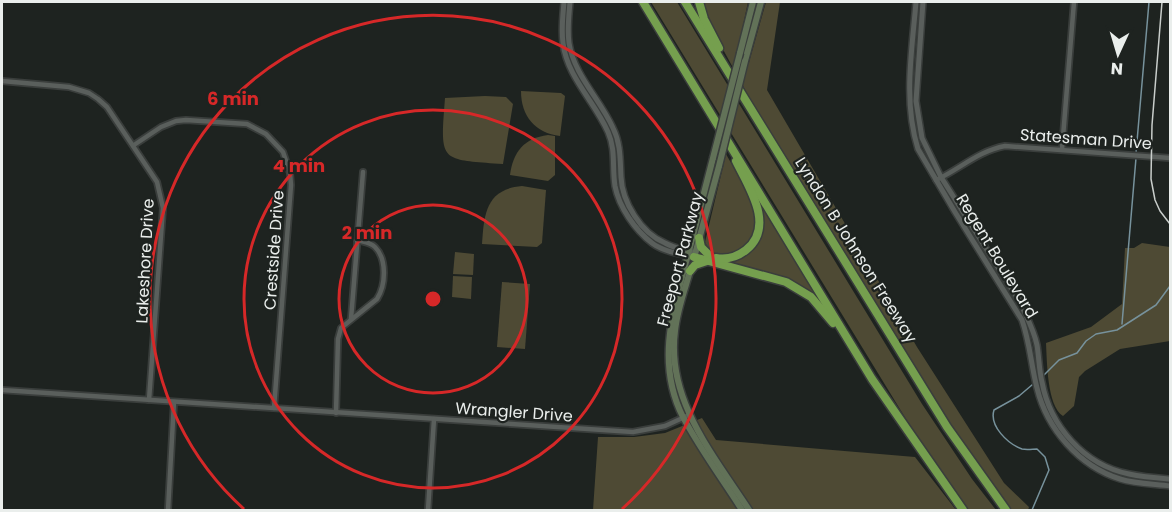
<svg xmlns="http://www.w3.org/2000/svg" width="1172" height="512" viewBox="0 0 1172 512" font-family="Poppins,sans-serif">
<style>
.green{fill:#4e4a34}
.lines{fill:none;stroke-linecap:round;stroke-linejoin:round}
.stream{stroke:#77929c;stroke-width:1.5}
.minor-casing{stroke:#3a3e3c;stroke-width:8}
.tertiary-casing{stroke:#3a3e3c;stroke-width:8}
.secondary-casing{stroke:#3a3e3c;stroke-width:9}
.motorway-casing{stroke:#3a3e3c;stroke-width:11}
.minor{stroke:#5a5f5c;stroke-width:4.5}
.tertiary{stroke:#5a5f5c;stroke-width:5}
.secondary{stroke:#627258;stroke-width:6}
.motorway{stroke:#759f4e;stroke-width:8}
.rail{stroke:#c9cecb;stroke-width:1.5}
.secondary-bridge-casing{stroke:#3a3e3c;stroke-width:9;stroke-linecap:butt}
.secondary-bridge{stroke:#627258;stroke-width:6}
.ring{fill:none;stroke:#d62828;stroke-width:3}
.labels{text-anchor:middle;dominant-baseline:central;stroke-width:4.5;stroke-linejoin:round;paint-order:stroke}
.street-label{font-size:16px;fill:#eaeeec;stroke:#1e2320}
.centre{fill:#d62828;stroke:#1e2320;stroke-width:3}
.ring-label{font-size:18px;text-anchor:middle;font-weight:bold;fill:#d62828;stroke:#1e2320;stroke-width:4.5;stroke-linejoin:round;paint-order:stroke}
</style>
<rect width="100%" height="100%" fill="#1e2320"/>
<!-- green -->
<g class="green">
<path d="M651,2H677L922,404L972,479L996,510H967L963,505L906,419Z"/>
<path d="M702,2H748L736,58L749,62L766,2H780L767,90L917,347L1004,483L1029,507L1028,510H1010L961,444L750,99L719,42Z"/>
<path d="M521,91L561,93L565,96L560,136C535,133 521,116 521,91Z"/>
<path d="M485,96L506,97L513,104L503,164C439,159 440,163 445,98Z"/>
<path d="M548,135L555,136V175L548,181L510,175C513,152 524,138 548,135Z"/>
<path d="M726,154C740,180 778,227 741,249C730,256 720,256 709,251L705,242Z"/>
<path d="M522,186L546,190L542,243L537,247L482,244C484,214 486,189 522,186Z"/>
<path d="M756,193L826,309L813,296L716,260H727L755,243Z"/>
<path d="M1142,243L1170,247V341L1120,349L1085,371L1079,377L1074,406L1063,416C1047,406 1047,361 1046,343L1091,327L1122,304L1125,248H1134Z"/>
<path d="M455,252L474,254L473,275L453,274Z"/>
<path d="M453,276L472,277L471,299L452,297Z"/>
<path d="M502,282L530,284L525,349L497,347Z"/>
<path d="M702,418L716,440L915,457L956,510H593L598,437H634L665,433Z"/>
</g>
<g class="lines">
<!-- stream -->
<g class="stream">
<path d="M1136,153L1149,2"/>
<path d="M1122,324L1136,158"/>
<path d="M1043,376L1059,360L1077,353L1086,341L1096,334L1117,330L1156,305L1170,286"/>
<path d="M1032,510L1049,470L1045,457L1037,449C1033,449 1027,450 1022,449C1008,444 989,426 994,410L1019,396L1039,379"/>
</g>
<defs>
<g id="minor">
<path d="M2,81L69,87L89,93L98,99L107,107L157,182L163,208L149,400"/>
<path d="M134,145L161,127L176,121L186,120L247,124L266,134L283,152L290,173L291,185L274,408"/>
<path d="M1062,149L1074,2"/>
<path d="M936,180C960,169 978,151 1005,146L1170,158"/>
<path d="M351,319L363,172"/>
<path d="M2,390L633,432L665,426L689,415"/>
<path d="M336,413L338,339L341,328L377,299C386,285 387,259 375,247C370,242 364,242 357,240"/>
<path d="M168,510L174,402"/>
<path d="M428,510L434,419"/>
</g>
<g id="tertiary">
<path d="M564,2C563,15 561,29 563,43C567,77 595,102 608,132C616,150 612,167 615,186C619,207 635,230 652,243C662,251 678,254 690,256"/>
<path d="M570,2C569,15 567,29 569,43C574,75 600,99 613,128C621,144 620,160 621,177C622,202 641,233 665,243C674,248 685,250 695,253"/>
<path d="M916,2C912,51 903,101 918,149L955,212L1022,320C1030,343 1031,365 1037,388C1047,429 1079,466 1120,479C1136,484 1154,484 1170,486"/>
<path d="M923,2L916,101L922,138L941,177L1020,302C1026,316 1034,330 1037,345C1039,357 1039,370 1042,382C1050,426 1084,465 1129,474C1143,477 1157,478 1170,479"/>
</g>
<g id="secondary">
<path d="M740,53L753,2"/>
<path d="M745,61L761,2"/>
<path d="M713,158C705,189 697,220 689,251C674,307 655,362 683,417C700,449 723,480 742,510"/>
<path d="M694,258L719,166"/>
<path d="M691,268C685,289 677,310 675,331C666,400 714,456 749,510"/>
</g>
<g id="motorway">
<path d="M643,2L872,379L963,510"/>
<path d="M685,2L947,427L1006,510"/>
<path d="M699,2L704,19L719,48"/>
<path d="M699,238L701,247L710,256"/>
<path d="M694,257L786,282L811,297L833,323"/>
<path d="M716,258C727,260 737,257 746,250C776,226 748,186 736,161"/>
<path d="M690,271L695,265L707,261"/>
</g>
</defs>
<!-- minor casing -->
<use href="#minor" class="minor-casing"/>
<!-- tertiary casing -->
<use href="#tertiary" class="tertiary-casing"/>
<!-- secondary casing -->
<use href="#secondary" class="secondary-casing"/>
<!-- motorway casing -->
<use href="#motorway" class="motorway-casing"/>
<!-- minor -->
<use href="#minor" class="minor"/>
<!-- tertiary -->
<use href="#tertiary" class="tertiary"/>
<!-- secondary -->
<use href="#secondary" class="secondary"/>
<!-- motorway -->
<use href="#motorway" class="motorway"/>
<!-- rail -->
<path class="rail" d="M1162,2L1152,125L1151,179L1155,200L1160,211L1170,224"/>
<defs>
<g id="secondary-bridge">
<path d="M713,158L740,53"/>
<path d="M719,166L745,61"/>
</g>
</defs>
<!-- secondary-bridge casing -->
<use href="#secondary-bridge" class="secondary-bridge-casing"/>
<!-- secondary-bridge -->
<use href="#secondary-bridge" class="secondary-bridge"/>
</g>
<!-- distance rings -->
<g class="ring">
<circle cx="433" cy="299" r="94"/>
<circle cx="433" cy="299" r="189"/>
<path d="M244 509A283 283 0 1 1 622 509"/>
</g>
<g class="labels">
<!-- street labels -->
<g class="street-label">
<text transform="translate(1086 139) rotate(4)">Statesman Drive</text>
<text transform="translate(274 250) rotate(-86)">Crestside Drive</text>
<text transform="translate(856 250) rotate(58)">Lyndon B Johnson Freeway</text>
<text transform="translate(997 256) rotate(59)">Regent Boulevard</text>
<text transform="translate(680 259) rotate(-75)">Freeport Parkway</text>
<text transform="translate(145 261) rotate(-87)">Lakeshore Drive</text>
<text transform="translate(514 412) rotate(4)">Wrangler Drive</text>
</g>
</g>
<circle cx="433" cy="299" r="9" class="centre"/>
<g class="ring-label">
<text x="233" y="105">6 min</text>
<text x="299" y="172">4 min</text>
<text x="367" y="239">2 min</text>
</g>
<!-- border -->
<rect width="1172" height="512" fill="none" stroke="#eaeeec" stroke-width="6"/>
<!-- north arrow -->
<g transform="translate(1118 54) rotate(184)" stroke="#1e2320" stroke-width="4.5" paint-order="stroke">
<path d="M0-4.5L10 22L0 15L-10 22Z" fill="#eaeeec"/>
<text y="-9" font-size="16" font-weight="bold" text-anchor="middle" fill="#eaeeec">N</text>
</g>
</svg>
